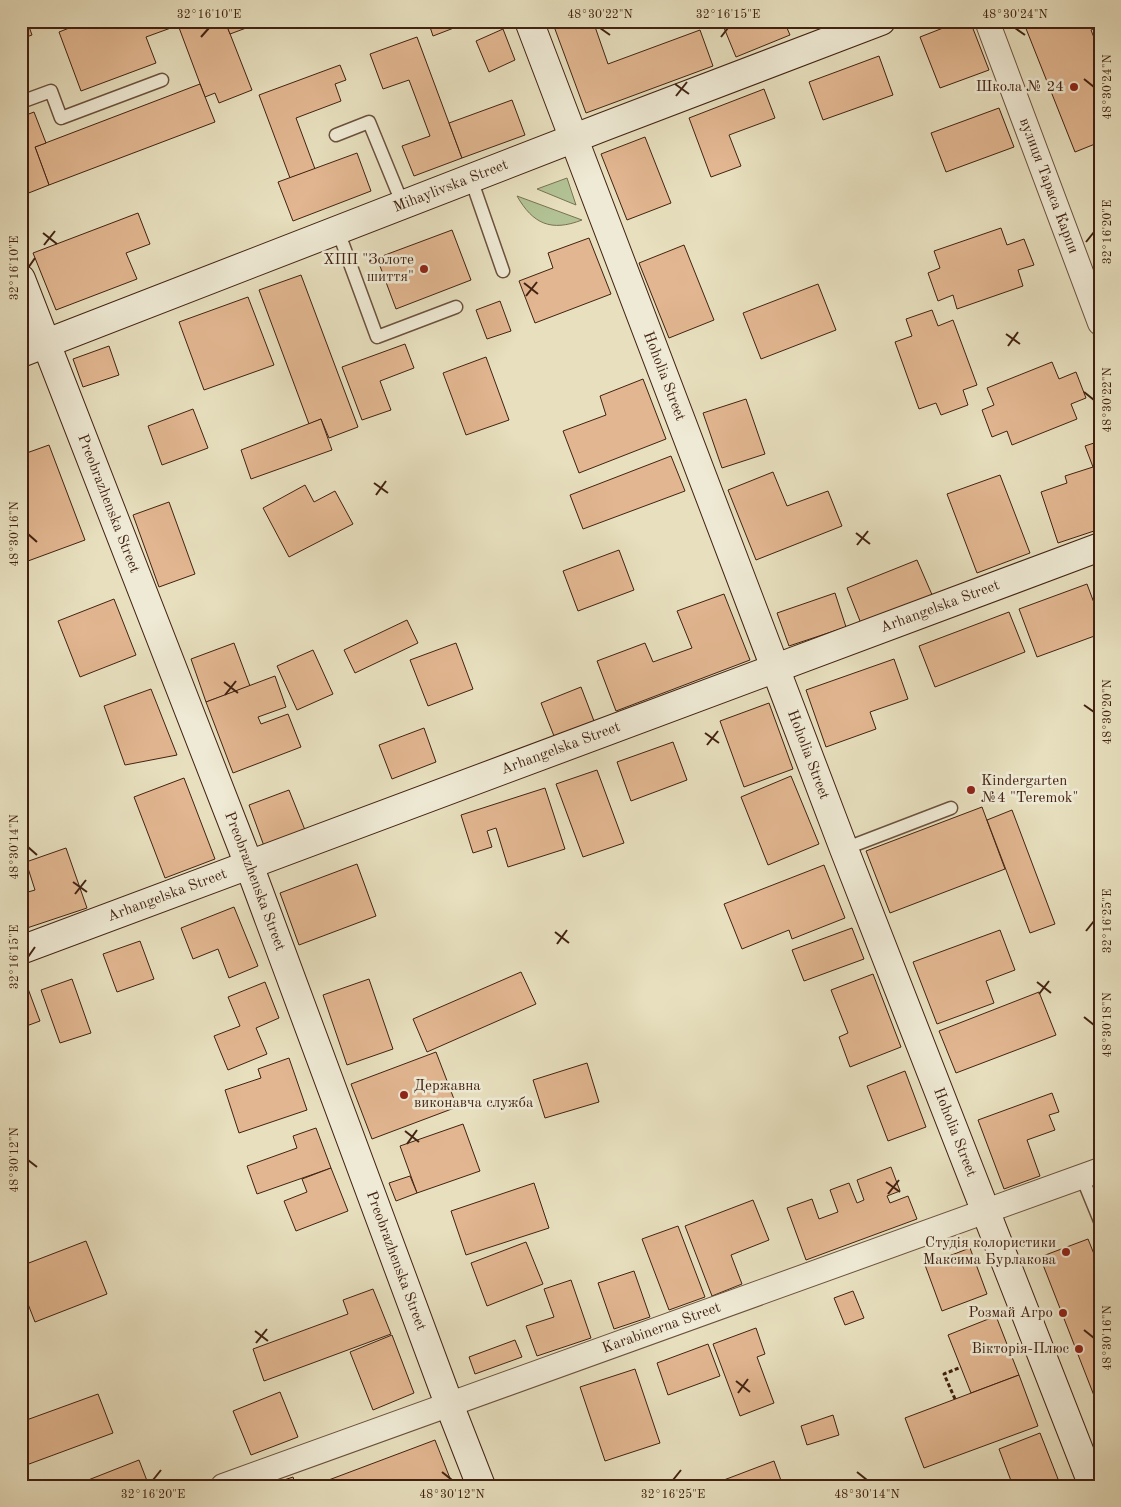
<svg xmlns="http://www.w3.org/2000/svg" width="1121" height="1507" viewBox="0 0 1121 1507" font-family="'Old Standard TT',serif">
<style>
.green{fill:#b2c294;stroke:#7a7252}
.building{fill:#e1b690;stroke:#422211}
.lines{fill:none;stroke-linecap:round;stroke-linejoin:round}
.lane-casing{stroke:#6b513c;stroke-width:15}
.street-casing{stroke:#6b513c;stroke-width:26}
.secondary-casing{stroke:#422211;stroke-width:30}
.path{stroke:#422211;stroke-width:3;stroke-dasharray:4 2.5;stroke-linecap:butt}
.lane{stroke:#efead5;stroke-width:12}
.street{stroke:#efead5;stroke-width:24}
.secondary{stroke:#efead5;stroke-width:28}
.ticks{fill:none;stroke:#422211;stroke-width:2}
.poi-dot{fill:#8f2418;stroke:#efead5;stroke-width:2}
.labels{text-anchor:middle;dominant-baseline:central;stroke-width:5;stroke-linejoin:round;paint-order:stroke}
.poi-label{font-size:15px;fill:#422211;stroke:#efead5;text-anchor:end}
.street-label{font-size:15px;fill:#422211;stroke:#efead5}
.neatline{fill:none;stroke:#422211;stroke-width:2}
.ticks-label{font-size:12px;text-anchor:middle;fill:#422211}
</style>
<rect width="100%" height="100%" fill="#e7dfbe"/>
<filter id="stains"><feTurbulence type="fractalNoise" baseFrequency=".004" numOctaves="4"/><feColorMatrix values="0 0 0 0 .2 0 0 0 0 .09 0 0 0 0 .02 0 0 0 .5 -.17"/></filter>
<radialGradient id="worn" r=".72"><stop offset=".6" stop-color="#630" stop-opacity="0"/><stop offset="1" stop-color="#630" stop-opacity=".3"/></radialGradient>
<!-- green -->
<g class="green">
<path d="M567,178L576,205L537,189Z"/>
<path d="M517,196L582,220C551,232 533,224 517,196Z"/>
</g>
<!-- building -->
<g class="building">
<path d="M21,21H27L32,35L21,39Z"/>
<path d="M87,21H190L146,37L156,63L81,91L59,32Z"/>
<path d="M190,21H225L252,90L219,103L215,93L205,97L178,25Z"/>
<path d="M225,21H265L230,34Z"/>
<path d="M428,21H472L433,36Z"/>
<path d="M552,21H593L608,64L700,30L713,66L586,113Z"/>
<path d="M726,21H784L790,35L736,57L722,23Z"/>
<path d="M961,21H970L989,70L940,88L920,37Z"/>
<path d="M1023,21H1100V26L1091,30L1100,53V142L1075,152Z"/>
<path d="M503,29L515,60L489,72L476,41Z"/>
<path d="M417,37L462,158L414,176L402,146L430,136L409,80L383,89L370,54Z"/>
<path d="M879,56L893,95L823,120L809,82Z"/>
<path d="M340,65L346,80L335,84L341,101L296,118L315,169L290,178L259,95Z"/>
<path d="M200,84L215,122L49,185L35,147Z"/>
<path d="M764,89L775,118L729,135L741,166L711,177L689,118Z"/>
<path d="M512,100L525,135L462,158L449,123Z"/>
<path d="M999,108L1014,147L946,172L931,133Z"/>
<path d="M34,112L46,143L35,147L49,185L21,196V117Z"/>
<path d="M645,137L671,203L627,220L601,154Z"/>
<path d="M357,153L371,191L293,221L278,182Z"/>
<path d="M138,213L150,244L126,253L137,279L56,310L33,253Z"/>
<path d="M1001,228L1007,245L1024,239L1034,265L1018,270L1023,286L957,309L953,295L938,301L928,273L940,268L934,251Z"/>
<path d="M452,230L471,280L396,309L377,258Z"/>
<path d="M589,238L611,294L535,323L519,281L553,268L548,253Z"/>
<path d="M684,245L714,320L669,338L639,263Z"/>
<path d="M301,275L358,427L329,438L321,419L309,424L259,290Z"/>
<path d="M818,284L836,330L761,359L743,313Z"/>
<path d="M248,297L274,365L204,390L179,322Z"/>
<path d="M500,301L511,331L487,339L476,310Z"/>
<path d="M932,310L938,326L953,320L977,385L963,390L968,405L941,415L936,403L919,409L895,342L912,336L906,319Z"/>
<path d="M405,344L414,368L380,381L391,410L362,420L342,367Z"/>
<path d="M109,346L119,375L83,387L73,359Z"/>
<path d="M486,357L509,420L466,435L443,373Z"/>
<path d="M1052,362L1059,379L1076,372L1086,398L1071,404L1077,419L1012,445L1007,431L992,437L982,410L994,405L987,388Z"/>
<path d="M643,379L666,439L579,473L563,431L606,415L600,396Z"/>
<path d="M746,399L765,454L722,468L703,413Z"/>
<path d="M193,409L208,448L162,465L148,426Z"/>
<path d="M321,419L332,450L251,479L241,450Z"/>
<path d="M1100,441V529L1058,543L1041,492L1067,483L1065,476L1093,467L1085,446Z"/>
<path d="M49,445L85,540L28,561L21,543V455Z"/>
<path d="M671,456L685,491L583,529L570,495Z"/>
<path d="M773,472L787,506L828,491L842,526L756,560L728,490Z"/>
<path d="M1000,475L1030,553L977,573L947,494Z"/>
<path d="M305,485L314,502L335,491L353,524L289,557L263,508Z"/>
<path d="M169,502L195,574L159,587L133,515Z"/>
<path d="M619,550L634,590L578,611L563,571Z"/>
<path d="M917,560L933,597L862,626L847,588Z"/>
<path d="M1087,584L1100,619V634L1037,657L1019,609Z"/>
<path d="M835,593L846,627L789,646L777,613Z"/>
<path d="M724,594L750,660L616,711L597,661L645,643L653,662L692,648L677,611Z"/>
<path d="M114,599L136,655L80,677L58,621Z"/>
<path d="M1009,612L1025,652L935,687L919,646Z"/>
<path d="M407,620L418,643L355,673L344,650Z"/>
<path d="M234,643L250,686L206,702L191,659Z"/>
<path d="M456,643L473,689L428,706L410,660Z"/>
<path d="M313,650L333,694L297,710L277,666Z"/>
<path d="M894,659L908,699L870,712L876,729L826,747L806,690Z"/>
<path d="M275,676L286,707L258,717L261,724L288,714L301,747L233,773L206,702Z"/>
<path d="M581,687L594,721L554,736L541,703Z"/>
<path d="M151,689L177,755L125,765L104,706Z"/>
<path d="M769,703L793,769L744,787L720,721Z"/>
<path d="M424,728L436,762L392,779L379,745Z"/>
<path d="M673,742L687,780L631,801L617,762Z"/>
<path d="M597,770L624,843L583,857L556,784Z"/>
<path d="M791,776L819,844L768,865L741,797Z"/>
<path d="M184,778L215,859L165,878L134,797Z"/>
<path d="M545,788L565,849L508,867L496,828L487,831L492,847L473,853L461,815Z"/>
<path d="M289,790L305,830L264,846L249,805Z"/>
<path d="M982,807L1005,869L890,913L866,851Z"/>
<path d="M1012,810L1055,924L1030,933L987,820Z"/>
<path d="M66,848L87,908L21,930V894L35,890L26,862Z"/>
<path d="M357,864L376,916L299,945L280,893Z"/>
<path d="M824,865L845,918L792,939L789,930L742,949L724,904Z"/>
<path d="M234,907L258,966L229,978L218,949L193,959L181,928Z"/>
<path d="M852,928L864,959L804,981L792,950Z"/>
<path d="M1000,930L1015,970L986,981L994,1003L937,1024L913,962Z"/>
<path d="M140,941L154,979L117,992L103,954Z"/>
<path d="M521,972L536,1004L427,1052L413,1019Z"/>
<path d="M873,974L901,1047L850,1067L839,1037L848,1033L831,990Z"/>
<path d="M72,979L91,1033L60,1043L41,990Z"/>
<path d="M369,979L393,1049L347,1065L323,995Z"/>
<path d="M265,982L279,1018L256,1028L267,1054L228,1070L214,1036L240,1026L228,997Z"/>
<path d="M27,986L40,1021L21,1028V988Z"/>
<path d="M1039,992L1056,1035L956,1073L939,1031Z"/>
<path d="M436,1052L457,1107L372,1139L351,1084Z"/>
<path d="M289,1058L307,1110L239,1133L225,1090L261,1078L258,1069Z"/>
<path d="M587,1063L599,1102L545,1118L533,1080Z"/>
<path d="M905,1071L926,1127L888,1141L867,1086Z"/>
<path d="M1052,1093L1059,1112L1049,1115L1055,1130L1027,1140L1040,1176L1004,1189L978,1120Z"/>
<path d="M463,1124L480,1171L417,1193L400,1146Z"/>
<path d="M316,1128L331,1168L257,1194L247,1166L297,1148L293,1136Z"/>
<path d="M891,1167L900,1191L887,1196L890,1203L908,1196L917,1219L806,1260L787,1208L812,1199L819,1219L838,1212L830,1190L849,1183L857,1203L864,1200L857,1180Z"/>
<path d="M331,1168L348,1211L296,1231L284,1201L307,1192L302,1179Z"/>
<path d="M410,1176L417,1193L396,1201L389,1183Z"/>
<path d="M534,1183L549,1228L466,1255L451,1211Z"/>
<path d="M753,1200L769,1240L731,1255L742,1284L712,1296L685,1226Z"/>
<path d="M678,1226L705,1297L669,1310L642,1239Z"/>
<path d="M1088,1239L1100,1269V1411L1040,1257Z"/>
<path d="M86,1241L107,1294L35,1322L21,1286V1266Z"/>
<path d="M526,1242L543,1284L487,1306L471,1263Z"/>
<path d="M970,1248L987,1294L942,1311L925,1265Z"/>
<path d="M634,1271L650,1317L614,1329L598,1283Z"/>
<path d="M571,1280L591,1338L537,1356L526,1326L554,1317L544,1289Z"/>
<path d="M373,1289L391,1334L264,1381L253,1349L348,1314L343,1300Z"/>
<path d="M853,1291L864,1318L845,1325L834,1298Z"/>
<path d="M996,1316L1019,1375L971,1393L948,1335Z"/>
<path d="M756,1328L765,1354L757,1357L774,1403L740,1416L713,1344Z"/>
<path d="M392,1335L414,1393L373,1410L350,1352Z"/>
<path d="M515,1340L522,1357L475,1374L469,1357Z"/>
<path d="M708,1344L720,1376L668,1395L657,1363Z"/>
<path d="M635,1369L660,1443L605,1461L580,1387Z"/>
<path d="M1019,1375L1038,1426L924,1468L905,1418Z"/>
<path d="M280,1392L298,1437L251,1455L233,1411Z"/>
<path d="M98,1394L113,1433L21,1467V1422Z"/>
<path d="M833,1415L839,1435L807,1445L801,1426Z"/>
<path d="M1040,1433L1058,1479L1040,1486H1013L999,1449Z"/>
<path d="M435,1440L453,1486H327L326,1481Z"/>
<path d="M139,1460L149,1486H73Z"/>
<path d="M774,1461L783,1486H708Z"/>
<path d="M293,1477L296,1486H266Z"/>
<path d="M626,1480L628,1486H609Z"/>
</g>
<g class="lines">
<defs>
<g id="lane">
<path d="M21,102L51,91L61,118L162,80"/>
<path d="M336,135L369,122L403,205"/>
<path d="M471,179L503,271"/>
<path d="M338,231L377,337L456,307"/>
<path d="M844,849L951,808"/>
<path d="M1082,1177L1100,1221"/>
</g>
<g id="street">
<path id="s1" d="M987,21L1100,323"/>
<path id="s2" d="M223,1486L1100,1170"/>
</g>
<g id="secondary">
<path id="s3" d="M529,21L844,849L1093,1486"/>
<path id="s4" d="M21,279L249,865L449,1404L481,1486"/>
<path id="s5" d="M21,353L603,127L881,21"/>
<path id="s6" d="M21,950L1100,547"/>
</g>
</defs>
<!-- lane casing -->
<use href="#lane" class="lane-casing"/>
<!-- street casing -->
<use href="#street" class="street-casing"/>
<!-- secondary casing -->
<use href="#secondary" class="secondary-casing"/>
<!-- path -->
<path class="path" d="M955,1399L944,1374L961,1367"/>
<!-- lane -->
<use href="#lane" class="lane"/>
<!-- street -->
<use href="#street" class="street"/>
<!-- secondary -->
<use href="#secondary" class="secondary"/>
</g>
<!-- ticks -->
<path class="ticks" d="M600,28L610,35M1015,28L1025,35M201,37L209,28M721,37L728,28M1084,79L1094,87M675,84L689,94M676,96L687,82M43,233L57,244M1086,242L1094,232M44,245L55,231M28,268L35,258M524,283L538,294M526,296L537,282M1006,334L1020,344M1008,346L1018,332M1084,392L1094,400M374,483L388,493M376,495L386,481M856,533L870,544M28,534L37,542M857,545L868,531M224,682L238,693M225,695L236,681M1084,705L1094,712M705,733L719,743M707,745L718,731M28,847L37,855M73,882L87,892M75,894L86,880M1086,931L1094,921M555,932L569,943M557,944L567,930M28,957L35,947M1037,982L1051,993M1039,994L1049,981M1084,1017L1094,1025M405,1131L419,1142M407,1144L417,1130M28,1160L37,1167M886,1182L900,1192M888,1194L899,1180M1084,1330L1094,1338M255,1331L268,1341M256,1343L267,1329M736,1381L750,1392M738,1393L748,1379M442,1472L452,1480M857,1472L867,1480M153,1480L161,1470M673,1480L681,1470"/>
<!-- markers -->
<g class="poi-dot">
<circle cx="1074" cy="87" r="5"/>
<circle cx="424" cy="269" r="5"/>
<circle cx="971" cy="790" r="5"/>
<circle cx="404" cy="1095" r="5"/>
<circle cx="1066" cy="1252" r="5"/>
<circle cx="1063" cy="1313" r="5"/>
<circle cx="1079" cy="1349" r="5"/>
</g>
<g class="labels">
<!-- poi labels -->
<g class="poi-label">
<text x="1064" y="87">Школа № 24</text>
<text x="414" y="260">ХПП "Золоте<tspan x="414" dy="17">шиття"</tspan></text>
<text x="981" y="781" text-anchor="start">Kindergarten<tspan x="981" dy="17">№4 "Teremok"</tspan></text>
<text x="414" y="1086" text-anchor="start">Державна<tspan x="414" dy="17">виконавча служба</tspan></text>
<text x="1056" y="1243">Студія колористики<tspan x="1056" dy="17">Максима Бурлакова</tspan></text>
<text x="1053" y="1313">Розмай Агро</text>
<text x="1069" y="1349">Вікторія-Плюс</text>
</g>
<!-- street labels -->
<g class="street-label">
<text stroke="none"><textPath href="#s5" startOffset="461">Mihaylivska Street</textPath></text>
<text stroke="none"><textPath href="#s1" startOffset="176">вулиця Тараса Карпи</textPath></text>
<text stroke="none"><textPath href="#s3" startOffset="380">Hoholia Street</textPath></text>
<text stroke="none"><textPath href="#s4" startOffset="241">Preobrazhenska Street</textPath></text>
<text stroke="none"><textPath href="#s6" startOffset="981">Arhangelska Street</textPath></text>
<text stroke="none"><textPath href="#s6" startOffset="576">Arhangelska Street</textPath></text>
<text stroke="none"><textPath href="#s3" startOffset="785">Hoholia Street</textPath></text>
<text stroke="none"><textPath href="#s4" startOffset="646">Preobrazhenska Street</textPath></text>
<text stroke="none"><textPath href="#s6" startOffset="156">Arhangelska Street</textPath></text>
<text stroke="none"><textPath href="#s3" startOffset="1190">Hoholia Street</textPath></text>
<text stroke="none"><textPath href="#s4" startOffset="1051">Preobrazhenska Street</textPath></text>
<text stroke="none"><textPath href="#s2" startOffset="466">Karabinerna Street</textPath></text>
</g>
</g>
<!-- margin -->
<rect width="1121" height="1507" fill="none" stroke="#e7dfbe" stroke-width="55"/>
<rect x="28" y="28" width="1066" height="1452" class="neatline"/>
<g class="ticks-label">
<text x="209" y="18">32°16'10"E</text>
<text x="600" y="18">48°30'22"N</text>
<text x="728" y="18">32°16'15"E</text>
<text x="1015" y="18">48°30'24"N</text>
<text transform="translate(1107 87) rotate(-90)" y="4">48°30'24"N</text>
<text transform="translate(1107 232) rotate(-90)" y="4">32°16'20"E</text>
<text transform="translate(14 268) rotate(-90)" y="4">32°16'10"E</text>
<text transform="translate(1107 400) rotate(-90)" y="4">48°30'22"N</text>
<text transform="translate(14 534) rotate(-90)" y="4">48°30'16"N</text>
<text transform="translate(1107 712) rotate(-90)" y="4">48°30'20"N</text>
<text transform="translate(14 847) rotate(-90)" y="4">48°30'14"N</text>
<text transform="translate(1107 921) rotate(-90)" y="4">32°16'25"E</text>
<text transform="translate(14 957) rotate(-90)" y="4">32°16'15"E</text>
<text transform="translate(1107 1025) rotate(-90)" y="4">48°30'18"N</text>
<text transform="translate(14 1160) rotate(-90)" y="4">48°30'12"N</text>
<text transform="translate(1107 1338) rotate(-90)" y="4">48°30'16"N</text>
<text x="153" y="1498">32°16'20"E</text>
<text x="452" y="1498">48°30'12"N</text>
<text x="673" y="1498">32°16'25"E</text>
<text x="867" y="1498">48°30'14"N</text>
</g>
<rect width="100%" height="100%" filter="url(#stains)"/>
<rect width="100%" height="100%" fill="url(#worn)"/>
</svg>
